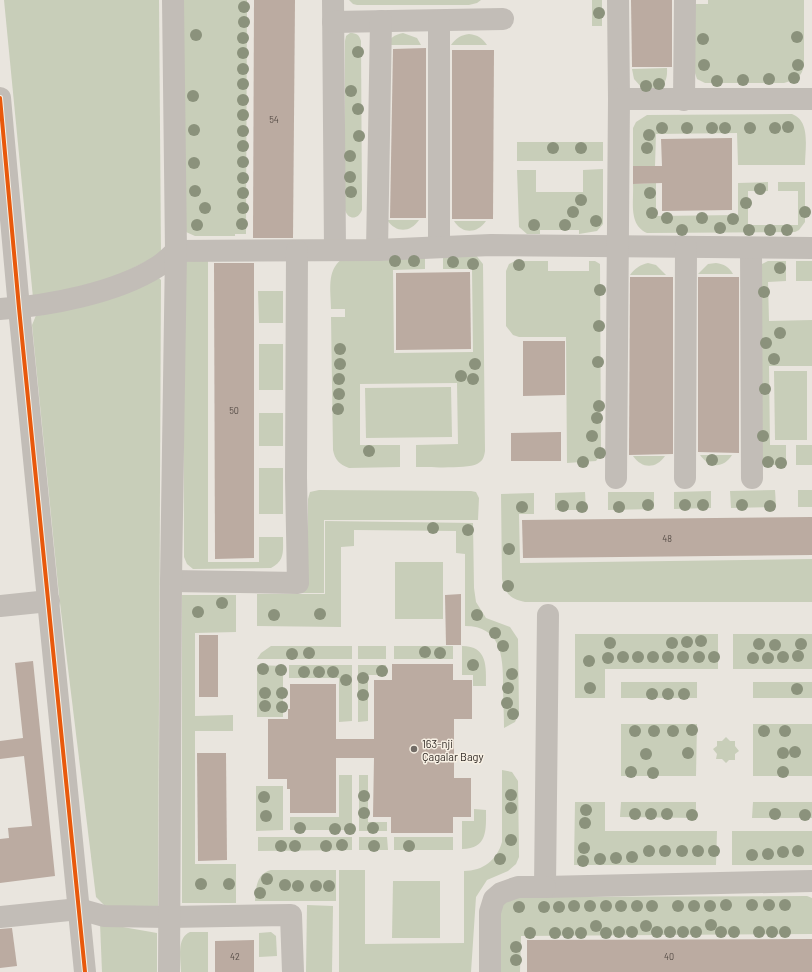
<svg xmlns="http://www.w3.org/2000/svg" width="812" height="972" viewBox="0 0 812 972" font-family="Barlow,sans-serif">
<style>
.green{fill:#c8ceb9}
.building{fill:#bbaba1}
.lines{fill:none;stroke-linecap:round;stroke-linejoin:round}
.minor{stroke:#c2bdb7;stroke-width:22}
.cycleway-casing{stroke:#f7f0e4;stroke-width:6}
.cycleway{stroke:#e8590c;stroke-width:4}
.tree{fill:#8b927c}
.poi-dot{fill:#726c66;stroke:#f7f0e4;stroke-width:1.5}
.labels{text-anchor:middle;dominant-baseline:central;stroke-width:3;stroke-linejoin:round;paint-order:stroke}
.number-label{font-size:9px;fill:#544b45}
.poi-label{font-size:11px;fill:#322b26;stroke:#f7f0e4;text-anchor:start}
</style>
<rect width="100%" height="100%" fill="#e9e5de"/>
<!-- green -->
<g class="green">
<path d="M4,0H159L161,254L113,278L33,298Z"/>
<path d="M183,0H247L246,234H235V236H195L186,232Z"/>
<path d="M349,0H481L477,3L469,5H357L353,4Z"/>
<rect x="592" y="0" width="10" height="26"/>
<path d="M708,0H804V65C802,77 796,80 784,83H705L697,79L695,73L694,4H708Z"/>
<path d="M350,33C357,33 359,35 361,41L362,210C358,220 348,220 345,210V41L346,36Z"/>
<path d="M403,33L417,38L421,45H385C390,38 394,35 403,33Z"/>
<path d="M469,34C478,35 482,38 487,45H451C456,38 461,35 469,34Z"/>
<path d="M667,68C668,87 659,89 643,89L634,79L632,69Z"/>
<path d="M792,114C811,121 805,148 805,165H738L737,133L656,134L655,166H633V128L636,122L647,115Z"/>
<rect x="517" y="142" width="86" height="19"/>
<path d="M603,169V224L597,231L579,234V230H540V234H527L519,227L517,170H536V192H583V170Z"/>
<path d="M768,182V191H748V225H798V191H778V182H805V222L799,230L795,232L647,233C628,225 634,201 633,184L656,183V216L738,215V183Z"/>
<path d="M387,220H419C410,233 396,233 387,220Z"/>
<path d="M454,221H486C477,234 462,234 454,221Z"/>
<path d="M475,254L483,264L485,451C484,457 483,461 477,464C467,469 429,467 416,467V445L458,444L457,383L360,384V445H400V467L349,468C339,464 335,460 333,450L331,317H345V309H331C331,291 326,271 342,259L425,255V269L393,270L394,353L473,352L472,269H443V255Z"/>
<path d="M208,259V562H259V537H283C283,551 285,561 271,568L193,569L187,564L184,557L183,268L185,262Z"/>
<path d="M515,261H548V271H589V261H595L600,264L601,454L596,461L567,463L566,337H519L513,335L506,326V271L509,264Z"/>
<path d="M768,261H786V281L768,282L769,321L812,320V366H769L770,445H786V465H767L762,463V264Z"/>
<rect x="796" y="261" width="16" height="20"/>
<path d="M648,263L656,265L666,275H630C635,268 640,265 648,263Z"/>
<path d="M716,263C724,264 729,267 733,274H698L708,264Z"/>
<path d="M159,278L161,280L158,906L106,907L96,897L59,595L32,325L37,313Z"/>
<path d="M258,291H283V323H259Z"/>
<rect x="259" y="344" width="24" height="46"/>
<path d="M774,371H807V440H775Z"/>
<path d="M451,387L452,437L366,438L365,388Z"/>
<rect x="259" y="413" width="24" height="33"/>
<rect x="796" y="445" width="16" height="20"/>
<path d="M700,455H732C723,469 709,468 700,455Z"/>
<path d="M633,456H665C656,469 642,469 633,456Z"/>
<rect x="259" y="468" width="24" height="46"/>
<path d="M319,490L471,491L476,492L479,498L478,520H324V593H257L308,583V499L310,492Z"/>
<path d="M775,490L776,507L731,508L730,491Z"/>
<rect x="798" y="490" width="14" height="17"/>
<path d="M711,491V508L674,509V492Z"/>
<path d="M585,492L586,510H555V493Z"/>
<path d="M608,492H654V509L608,510Z"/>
<path d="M534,493V514H519L520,563L812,559V602H525C510,599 505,593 502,579L501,494Z"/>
<path d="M325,521L473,523L474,588L476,602L486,618L510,627L518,639L519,713L515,722L504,728C504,714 503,699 503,685C503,656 501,626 465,626V554L456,553V531L354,530V546L341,547V627L257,626V594H325Z"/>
<rect x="395" y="562" width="48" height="57"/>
<path d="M182,595H236V632L195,633V716L233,715V731H195V864H236V903H182Z"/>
<path d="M575,634H718V669H605V698H575Z"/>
<rect x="733" y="634" width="79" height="35"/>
<path d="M271,646H352V659H257L261,653Z"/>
<rect x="358" y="646" width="28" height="13"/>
<rect x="394" y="646" width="59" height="13"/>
<path d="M462,646C488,646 486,667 486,686H473V675H462Z"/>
<path d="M257,665L283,666V717H257Z"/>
<path d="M289,665H352V721L339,722V678H289Z"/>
<path d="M358,665H386V675H368V721L358,722Z"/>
<rect x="621" y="682" width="76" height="16"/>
<rect x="753" y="682" width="59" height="16"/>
<path d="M621,724H697L696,776H621Z"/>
<rect x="753" y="724" width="59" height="52"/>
<path d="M726,737L730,741H735V746L739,751L735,754V760H729L726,763L722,759H716L717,754L713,749L717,746V741H722Z"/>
<path d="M502,770L512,772L518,781L519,857L516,864L508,871L487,880L476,897L471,972H339V870H365V944L464,943V871C483,871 497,860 502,842Z"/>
<path d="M339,775H352V830H290V817H339Z"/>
<path d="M359,775H368V822H387V831H359Z"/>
<path d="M256,786H283V830L256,831Z"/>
<path d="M575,802H605V831H717L716,865H574Z"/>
<path d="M621,802H696V818L620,817Z"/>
<path d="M753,802H812V818H752Z"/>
<path d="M474,809L486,810C486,829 488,849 462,849V821H474Z"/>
<rect x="732" y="831" width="80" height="34"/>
<path d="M258,837H352V850L258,851Z"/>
<path d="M359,837H387L388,850H359Z"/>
<rect x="394" y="837" width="59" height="13"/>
<path d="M271,870H336V901H255C256,888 256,874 271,870Z"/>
<path d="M393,881H440V938H392Z"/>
<path d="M807,896L812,898V934L521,936L520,972H499V910L504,901L513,897Z"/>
<path d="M307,905L333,906L332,972H306Z"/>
<path d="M100,923L157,933V972H102Z"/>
<path d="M190,932H208V972H181C181,959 176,938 190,932Z"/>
<path d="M271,932L276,936L277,956L259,957V933Z"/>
</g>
<!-- building -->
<g class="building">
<path d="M254,0H295L293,238H253Z"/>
<path d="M631,0H672V67H632Z"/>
<path d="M426,48V218H390L393,49Z"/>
<path d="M452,50H494L493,219H452Z"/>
<path d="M732,138V210L662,211V183L633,184V166H662L661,139Z"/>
<path d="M214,263H254V558L215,559Z"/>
<path d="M470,272L471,349L396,350V273Z"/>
<path d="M630,277H673V454L629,455Z"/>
<path d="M698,277H739V453L698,452Z"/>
<path d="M523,341H565V395L523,396Z"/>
<path d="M561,432V461H511V433Z"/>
<path d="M812,517V555L523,558L522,520Z"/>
<path d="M461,594V645H446L445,595Z"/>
<rect x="199" y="635" width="19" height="62"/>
<path d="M33,661L55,876L0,883V839L9,838L8,828L32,826L24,756L0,759V741L23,738L15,663Z"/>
<path d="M392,664H453V680H472V719H454V778H471V817H453V833H391V817H373L374,758H336V813H290V789H287V779H268V719H288V709H290V684H336V739H374V680H392Z"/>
<path d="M197,753H226L227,860L198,861Z"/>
<path d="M12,928L17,966L0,968V929Z"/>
<path d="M812,939V972H527V940Z"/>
<path d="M254,940V972H215V941Z"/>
</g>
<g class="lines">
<!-- minor -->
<g class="minor">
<path d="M333,0L335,250"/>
<path d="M618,0L619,99"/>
<path d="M333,22L503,19"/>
<path d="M0,98L19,308L85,972"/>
<path d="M684,100L685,0"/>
<path d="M439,247V21"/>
<path d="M751,248L752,478"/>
<path d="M377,250L381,21"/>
<path d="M0,309C48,306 116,293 157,267C164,263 170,257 176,251L377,250L491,245L812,248"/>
<path d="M616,478L619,99H812"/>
<path d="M685,478L686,247"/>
<path d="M171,581L298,583L296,478L297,251"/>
<path d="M0,606L49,601"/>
<path d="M548,615L545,887L812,881"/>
<path d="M0,917L79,909L104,916L169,917L291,915L293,972"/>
<path d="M169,972L171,581L176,251L173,0"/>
<path d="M490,972V912L494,899L501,893L518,887H545"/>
</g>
<defs>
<path id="cycleway" d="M0,98L19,308L85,972"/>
</defs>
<!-- cycleway casing -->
<use href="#cycleway" class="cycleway-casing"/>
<!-- cycleway -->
<use href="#cycleway" class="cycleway"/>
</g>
<!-- trees -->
<g class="tree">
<circle cx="244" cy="7" r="6"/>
<circle cx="599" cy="13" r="6"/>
<circle cx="244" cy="22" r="6"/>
<circle cx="196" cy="35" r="6"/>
<circle cx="797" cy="37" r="6"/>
<circle cx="243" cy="38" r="6"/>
<circle cx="703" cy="39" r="6"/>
<circle cx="358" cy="52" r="6"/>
<circle cx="243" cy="53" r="6"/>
<circle cx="704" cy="65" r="6"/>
<circle cx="798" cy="65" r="6"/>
<circle cx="243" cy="69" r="6"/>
<circle cx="794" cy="78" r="6"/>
<circle cx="769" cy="79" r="6"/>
<circle cx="743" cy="80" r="6"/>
<circle cx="717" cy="81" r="6"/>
<circle cx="243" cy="84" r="6"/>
<circle cx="659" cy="84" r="6"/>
<circle cx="646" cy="86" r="6"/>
<circle cx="351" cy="91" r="6"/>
<circle cx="193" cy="96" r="6"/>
<circle cx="243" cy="100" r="6"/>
<circle cx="358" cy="109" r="6"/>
<circle cx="243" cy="115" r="6"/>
<circle cx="788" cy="127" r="6"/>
<circle cx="662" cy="128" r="6"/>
<circle cx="687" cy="128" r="6"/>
<circle cx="712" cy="128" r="6"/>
<circle cx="725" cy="128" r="6"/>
<circle cx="750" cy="128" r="6"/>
<circle cx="775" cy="128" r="6"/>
<circle cx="194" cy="130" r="6"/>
<circle cx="243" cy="131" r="6"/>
<circle cx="649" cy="135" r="6"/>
<circle cx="359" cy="136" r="6"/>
<circle cx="243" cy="146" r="6"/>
<circle cx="553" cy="148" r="6"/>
<circle cx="581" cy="148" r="6"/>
<circle cx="647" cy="148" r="6"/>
<circle cx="350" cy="156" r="6"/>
<circle cx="243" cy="162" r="6"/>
<circle cx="194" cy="163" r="6"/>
<circle cx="350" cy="177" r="6"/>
<circle cx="243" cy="178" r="6"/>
<circle cx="760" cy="189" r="6"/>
<circle cx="195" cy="191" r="6"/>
<circle cx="351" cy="192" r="6"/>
<circle cx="243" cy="193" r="6"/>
<circle cx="650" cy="193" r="6"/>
<circle cx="581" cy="200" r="6"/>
<circle cx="746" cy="203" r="6"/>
<circle cx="205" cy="208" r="6"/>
<circle cx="243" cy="208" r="6"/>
<circle cx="573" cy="212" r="6"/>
<circle cx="805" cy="212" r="6"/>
<circle cx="652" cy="213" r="6"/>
<circle cx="667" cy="218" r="6"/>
<circle cx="702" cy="218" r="6"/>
<circle cx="733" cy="219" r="6"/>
<circle cx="596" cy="221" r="6"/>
<circle cx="242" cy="224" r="6"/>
<circle cx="197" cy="225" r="6"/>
<circle cx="534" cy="225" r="6"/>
<circle cx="565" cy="225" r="6"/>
<circle cx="720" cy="228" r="6"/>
<circle cx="682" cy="230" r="6"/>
<circle cx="749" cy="230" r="6"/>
<circle cx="770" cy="230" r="6"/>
<circle cx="787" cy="230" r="6"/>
<circle cx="395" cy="261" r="6"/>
<circle cx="414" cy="261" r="6"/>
<circle cx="453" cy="262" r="6"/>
<circle cx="473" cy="264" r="6"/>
<circle cx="519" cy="265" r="6"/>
<circle cx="780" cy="268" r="6"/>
<circle cx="600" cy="290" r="6"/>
<circle cx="764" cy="292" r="6"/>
<circle cx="599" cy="326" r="6"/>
<circle cx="780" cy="333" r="6"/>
<circle cx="766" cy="343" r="6"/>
<circle cx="340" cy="349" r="6"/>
<circle cx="774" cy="359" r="6"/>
<circle cx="598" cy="362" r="6"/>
<circle cx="340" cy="364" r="6"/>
<circle cx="475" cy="364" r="6"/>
<circle cx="461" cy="376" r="6"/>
<circle cx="339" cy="379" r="6"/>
<circle cx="473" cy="379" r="6"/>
<circle cx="765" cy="389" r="6"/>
<circle cx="339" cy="394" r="6"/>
<circle cx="599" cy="406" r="6"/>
<circle cx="338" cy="409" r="6"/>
<circle cx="597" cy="418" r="6"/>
<circle cx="592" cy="436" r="6"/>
<circle cx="763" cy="436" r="6"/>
<circle cx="369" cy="451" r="6"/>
<circle cx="600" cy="453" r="6"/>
<circle cx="712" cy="460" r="6"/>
<circle cx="583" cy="462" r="6"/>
<circle cx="768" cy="462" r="6"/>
<circle cx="781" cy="463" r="6"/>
<circle cx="648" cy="505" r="6"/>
<circle cx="685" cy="505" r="6"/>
<circle cx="703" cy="505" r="6"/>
<circle cx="742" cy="505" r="6"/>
<circle cx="563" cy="506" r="6"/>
<circle cx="770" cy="506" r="6"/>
<circle cx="522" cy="507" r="6"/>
<circle cx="582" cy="507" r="6"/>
<circle cx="619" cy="507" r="6"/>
<circle cx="433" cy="528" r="6"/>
<circle cx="468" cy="530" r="6"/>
<circle cx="509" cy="549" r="6"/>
<circle cx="508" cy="586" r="6"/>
<circle cx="222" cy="603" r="6"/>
<circle cx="198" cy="612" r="6"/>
<circle cx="320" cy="614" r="6"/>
<circle cx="274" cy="615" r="6"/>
<circle cx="477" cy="615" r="6"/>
<circle cx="495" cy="633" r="6"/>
<circle cx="701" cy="641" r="6"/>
<circle cx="687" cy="642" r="6"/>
<circle cx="610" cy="643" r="6"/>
<circle cx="672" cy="643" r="6"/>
<circle cx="759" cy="644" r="6"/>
<circle cx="801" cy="644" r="6"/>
<circle cx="775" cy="645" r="6"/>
<circle cx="503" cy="646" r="6"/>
<circle cx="425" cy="652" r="6"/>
<circle cx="309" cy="653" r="6"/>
<circle cx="440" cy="653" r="6"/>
<circle cx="292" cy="654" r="6"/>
<circle cx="798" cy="656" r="6"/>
<circle cx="623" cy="657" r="6"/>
<circle cx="638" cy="657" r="6"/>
<circle cx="653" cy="657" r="6"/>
<circle cx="668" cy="657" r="6"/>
<circle cx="683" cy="657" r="6"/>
<circle cx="699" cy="657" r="6"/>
<circle cx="714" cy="657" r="6"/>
<circle cx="783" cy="657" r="6"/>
<circle cx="608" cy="658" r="6"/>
<circle cx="753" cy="658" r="6"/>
<circle cx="768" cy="658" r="6"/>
<circle cx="589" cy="661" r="6"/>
<circle cx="473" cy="665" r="6"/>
<circle cx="263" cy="669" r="6"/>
<circle cx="281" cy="670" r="6"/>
<circle cx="382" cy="671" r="6"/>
<circle cx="304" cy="672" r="6"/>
<circle cx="319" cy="672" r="6"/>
<circle cx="333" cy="672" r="6"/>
<circle cx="512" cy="674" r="6"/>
<circle cx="363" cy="678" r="6"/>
<circle cx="346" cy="680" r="6"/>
<circle cx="508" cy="688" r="6"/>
<circle cx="590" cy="688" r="6"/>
<circle cx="797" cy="689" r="6"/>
<circle cx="265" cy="693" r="6"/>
<circle cx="282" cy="693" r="6"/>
<circle cx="652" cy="694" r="6"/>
<circle cx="668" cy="694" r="6"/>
<circle cx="684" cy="694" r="6"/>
<circle cx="363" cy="695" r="6"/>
<circle cx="507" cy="703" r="6"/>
<circle cx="265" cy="706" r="6"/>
<circle cx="282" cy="707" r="6"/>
<circle cx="513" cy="714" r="6"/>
<circle cx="692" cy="730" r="6"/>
<circle cx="635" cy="731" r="6"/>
<circle cx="654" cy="731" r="6"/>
<circle cx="673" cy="731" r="6"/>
<circle cx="764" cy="731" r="6"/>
<circle cx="785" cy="731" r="6"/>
<circle cx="795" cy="752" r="6"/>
<circle cx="688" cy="753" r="6"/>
<circle cx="783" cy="753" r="6"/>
<circle cx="646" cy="754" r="6"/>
<circle cx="631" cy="772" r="6"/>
<circle cx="783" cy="772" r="6"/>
<circle cx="653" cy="773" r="6"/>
<circle cx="511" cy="795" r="6"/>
<circle cx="364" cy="796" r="6"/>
<circle cx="264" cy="797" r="6"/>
<circle cx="511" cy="808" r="6"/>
<circle cx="586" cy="810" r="6"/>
<circle cx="364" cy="813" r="6"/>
<circle cx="635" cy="814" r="6"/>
<circle cx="651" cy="814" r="6"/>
<circle cx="667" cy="814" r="6"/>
<circle cx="775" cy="814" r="6"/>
<circle cx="692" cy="815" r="6"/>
<circle cx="805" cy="815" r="6"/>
<circle cx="266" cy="816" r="6"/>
<circle cx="585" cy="823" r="6"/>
<circle cx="300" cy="828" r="6"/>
<circle cx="373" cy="828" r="6"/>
<circle cx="335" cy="829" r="6"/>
<circle cx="350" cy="829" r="6"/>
<circle cx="511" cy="840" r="6"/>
<circle cx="342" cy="845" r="6"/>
<circle cx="281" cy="846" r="6"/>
<circle cx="295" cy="846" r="6"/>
<circle cx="326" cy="846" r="6"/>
<circle cx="374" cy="846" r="6"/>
<circle cx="409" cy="846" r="6"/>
<circle cx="584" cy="848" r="6"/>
<circle cx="649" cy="851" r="6"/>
<circle cx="665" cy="851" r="6"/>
<circle cx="682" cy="851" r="6"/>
<circle cx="698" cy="851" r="6"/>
<circle cx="714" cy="851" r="6"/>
<circle cx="798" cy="851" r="6"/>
<circle cx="783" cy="852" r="6"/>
<circle cx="768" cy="854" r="6"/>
<circle cx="752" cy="855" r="6"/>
<circle cx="632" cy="857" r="6"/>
<circle cx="616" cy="858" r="6"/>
<circle cx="500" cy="859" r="6"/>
<circle cx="600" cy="859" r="6"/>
<circle cx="583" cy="861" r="6"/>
<circle cx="267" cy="879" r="6"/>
<circle cx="201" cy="884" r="6"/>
<circle cx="229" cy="884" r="6"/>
<circle cx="285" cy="885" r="6"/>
<circle cx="298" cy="886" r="6"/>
<circle cx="316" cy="886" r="6"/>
<circle cx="329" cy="886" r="6"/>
<circle cx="260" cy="893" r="6"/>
<circle cx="726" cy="905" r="6"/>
<circle cx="752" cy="905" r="6"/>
<circle cx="769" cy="905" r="6"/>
<circle cx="785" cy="905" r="6"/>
<circle cx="574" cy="906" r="6"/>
<circle cx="590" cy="906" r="6"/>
<circle cx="606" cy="906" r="6"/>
<circle cx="621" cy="906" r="6"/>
<circle cx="637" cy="906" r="6"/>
<circle cx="652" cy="906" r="6"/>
<circle cx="678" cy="906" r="6"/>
<circle cx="694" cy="906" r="6"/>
<circle cx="710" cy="906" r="6"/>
<circle cx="519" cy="907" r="6"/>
<circle cx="544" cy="907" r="6"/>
<circle cx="559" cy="907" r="6"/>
<circle cx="711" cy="925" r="6"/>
<circle cx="596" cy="926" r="6"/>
<circle cx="646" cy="926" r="6"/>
<circle cx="619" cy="932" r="6"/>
<circle cx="632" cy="932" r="6"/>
<circle cx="657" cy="932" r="6"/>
<circle cx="670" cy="932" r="6"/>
<circle cx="683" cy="932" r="6"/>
<circle cx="696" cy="932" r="6"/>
<circle cx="721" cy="932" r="6"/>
<circle cx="734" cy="932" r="6"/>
<circle cx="759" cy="932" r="6"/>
<circle cx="772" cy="932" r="6"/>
<circle cx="785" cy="932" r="6"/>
<circle cx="530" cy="933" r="6"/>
<circle cx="555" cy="933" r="6"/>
<circle cx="568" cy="933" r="6"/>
<circle cx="581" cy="933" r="6"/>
<circle cx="606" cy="933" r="6"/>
<circle cx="516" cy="947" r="6"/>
<circle cx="516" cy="960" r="6"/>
</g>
<!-- markers -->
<circle class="poi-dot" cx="414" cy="749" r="4"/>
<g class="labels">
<!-- number labels -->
<g class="number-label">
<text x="274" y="119">54</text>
<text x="234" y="410">50</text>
<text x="667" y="538">48</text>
<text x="235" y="956">42</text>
<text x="669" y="956">40</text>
</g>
<!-- poi labels -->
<g class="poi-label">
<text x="422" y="743">163-nji<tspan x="422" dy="13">Çagalar Bagy</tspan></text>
</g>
</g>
</svg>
